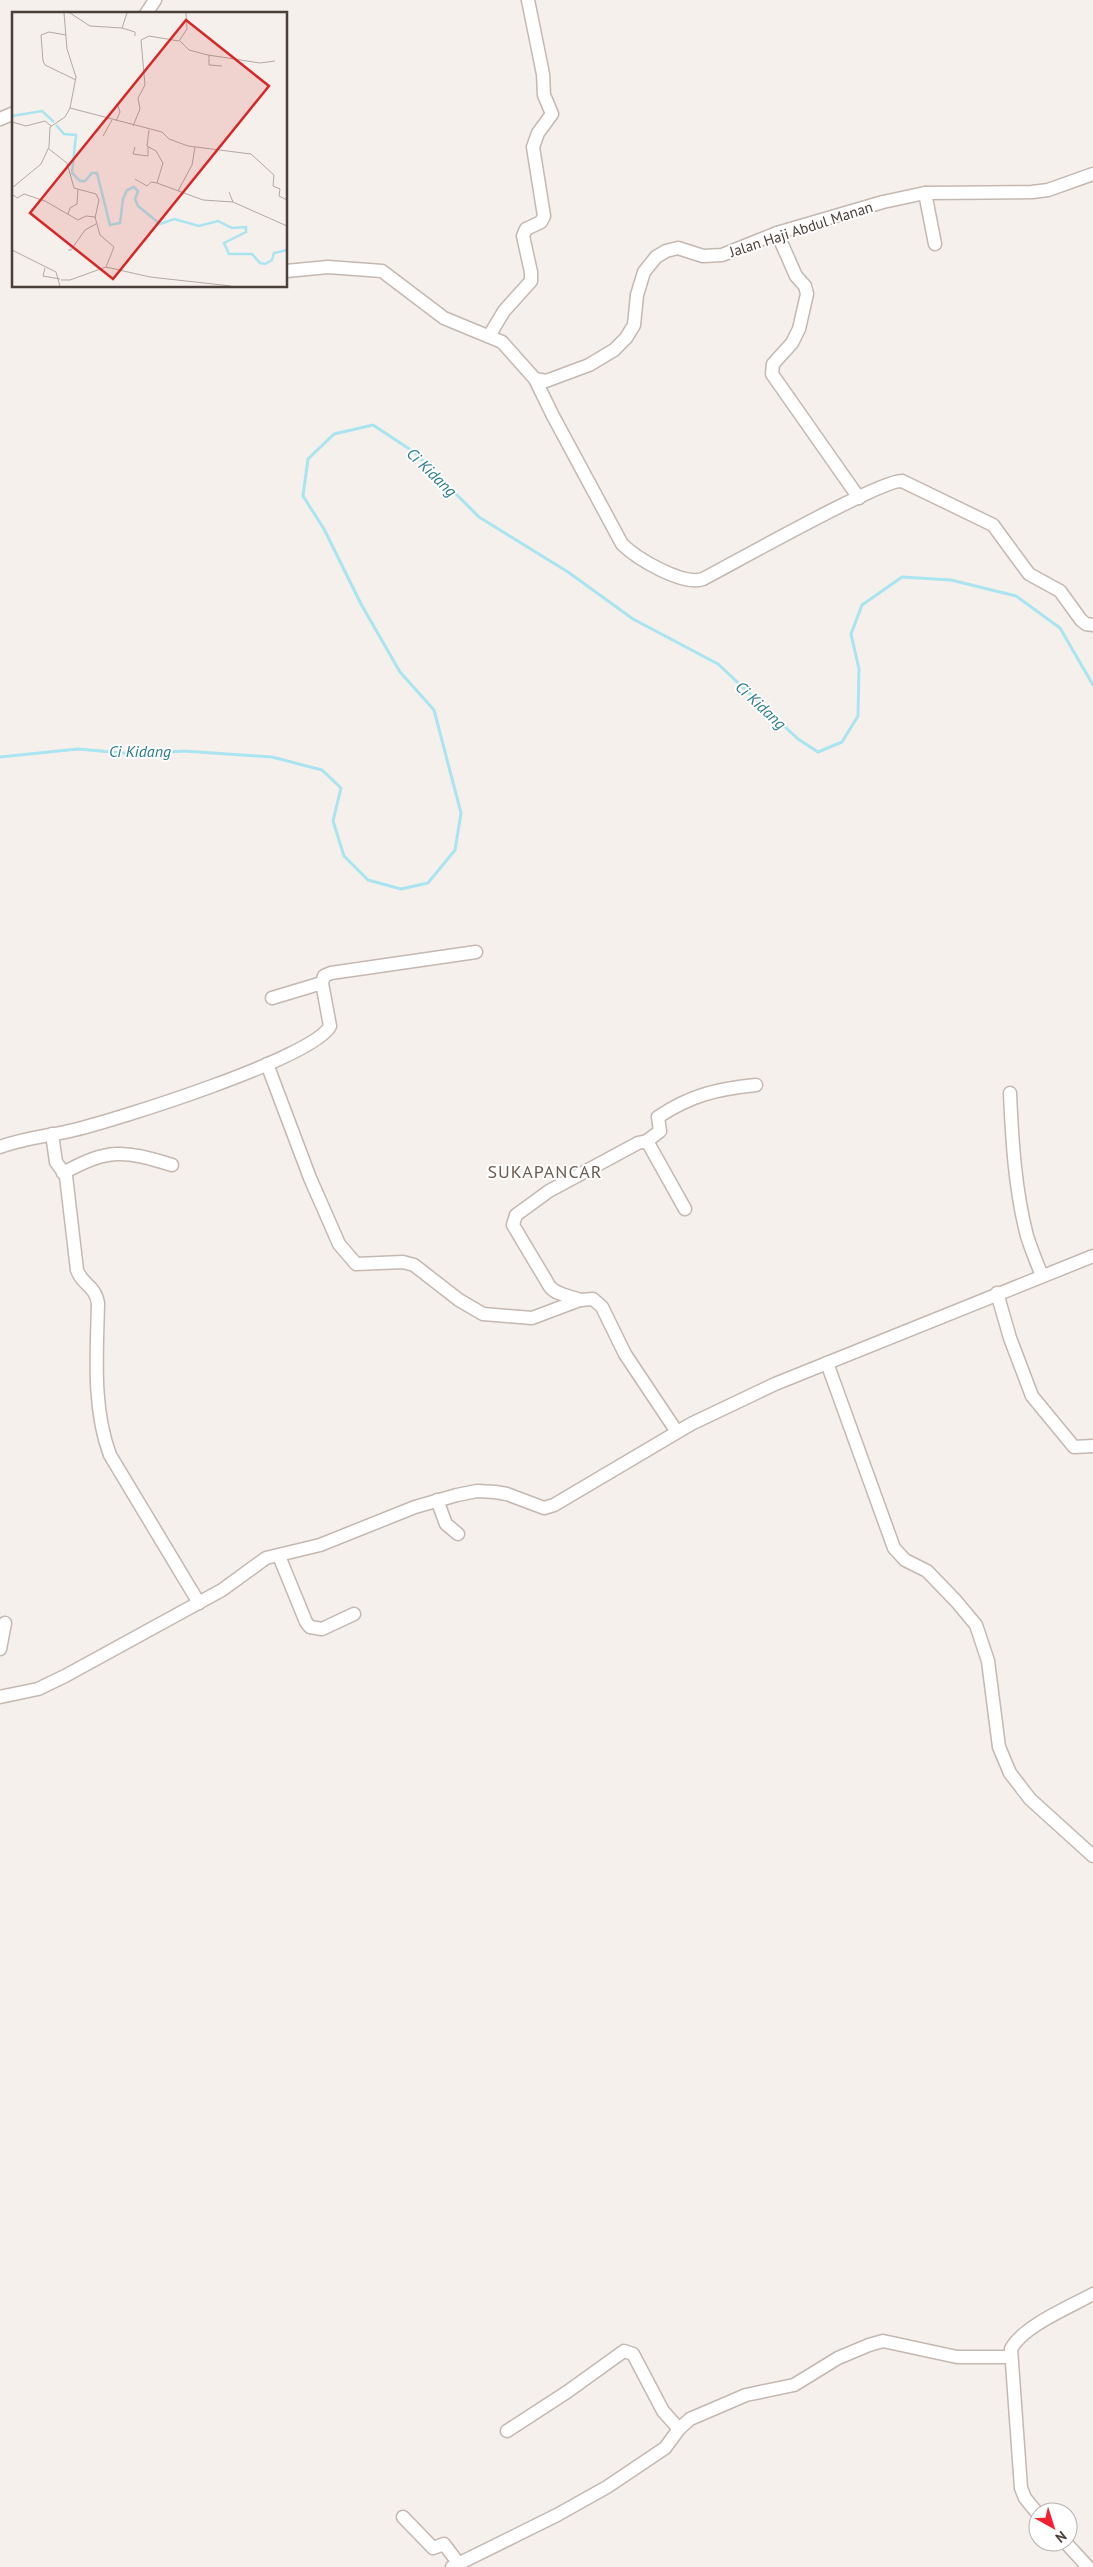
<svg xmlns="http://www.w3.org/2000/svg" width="1093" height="2567" viewBox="0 0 1093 2567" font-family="'PT Sans',sans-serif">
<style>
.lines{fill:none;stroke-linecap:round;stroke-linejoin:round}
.stream{stroke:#a9e4f0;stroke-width:3}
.minor-casing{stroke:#c4b8b0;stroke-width:15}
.minor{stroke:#fff;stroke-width:12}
.labels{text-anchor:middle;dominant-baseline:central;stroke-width:4;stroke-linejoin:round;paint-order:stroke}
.street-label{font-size:15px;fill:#4a3f39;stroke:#fff}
.water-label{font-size:16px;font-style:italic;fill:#297b8d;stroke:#fff}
.quarter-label{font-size:18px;letter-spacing:1px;fill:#6c5a50;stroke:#fff}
.inset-river{fill:none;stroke:#a9e4f0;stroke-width:2.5}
.inset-road{fill:none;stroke:#b1a9a4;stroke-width:1}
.view{fill:#d62828;fill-opacity:0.15;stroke:#d62828;stroke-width:2.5}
.inset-edge{fill:none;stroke:#4a3f39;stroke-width:2.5}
</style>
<rect width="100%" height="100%" fill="#f5f0eb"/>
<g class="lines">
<!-- stream -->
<path class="stream" d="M0,757L78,749L135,754L184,751L272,757L322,770L341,788L333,821L344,856L368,880L401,889L428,883L455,850L461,813L434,710L400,672L361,604L324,529L303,496L308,459L334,434L373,425L414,452L479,517L568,572L633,619L718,664L798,739L818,752L842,742L858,716L859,669L851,634L862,605L902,577L951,580L1016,596L1060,628L1093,685"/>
<defs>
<g id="minor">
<path d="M146,14L155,0"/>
<path d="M0,119L14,113"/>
<path d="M925,193L935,244"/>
<path d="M777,233L796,276L805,286L807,294L799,329L792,343L773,364L772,374L859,498"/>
<path d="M286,271L328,267L382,271L444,318L502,342L535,379L546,381L589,365L614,350L626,338L634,325L637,295L644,272L656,257L666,251L678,248L703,256L722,255L777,233L883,202L925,193L1032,192L1048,190L1093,174"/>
<path d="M489,336L504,311L531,281V272L523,236L526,229L541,222L544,216L533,147L538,133L552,114L544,95L543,74L528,0"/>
<path d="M535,379L552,414L622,544C637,559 683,586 703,579C732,564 882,479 902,481L993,525L1029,574L1060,591L1081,620L1086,624L1093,625"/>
<path d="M272,998L322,983"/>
<path d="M267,1064L310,1178L339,1244L356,1264L403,1262L414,1265L459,1300L483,1314L532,1318L580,1300L593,1299L602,1307L625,1354L677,1432"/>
<path d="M1010,1093C1012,1140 1015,1190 1027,1236C1031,1249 1037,1263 1042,1276"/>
<path d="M52,1134L56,1162L66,1176L77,1270C82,1285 95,1285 98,1303C97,1353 92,1407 110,1455L199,1603"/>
<path d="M647,1141L660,1131L658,1117C691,1095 717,1089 756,1085"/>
<path d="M0,1147C24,1138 49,1136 74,1130C116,1120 314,1058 330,1026L322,983L324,976L331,973L476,952"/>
<path d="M63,1173C109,1148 123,1150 172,1165"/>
<path d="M997,1293L1010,1338L1032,1396L1074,1447L1093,1446"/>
<path d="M580,1300C570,1296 557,1295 550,1287L513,1225L516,1215L549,1191L638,1143L647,1141L685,1209"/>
<path d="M827,1363L894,1548L905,1560L927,1571L956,1601L976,1625L988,1661L999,1747L1010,1773L1030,1799L1093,1856"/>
<path d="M437,1500L446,1524L458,1534"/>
<path d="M279,1556L306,1622L310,1627L322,1629L354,1614"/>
<path d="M0,1649L5,1623"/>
<path d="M0,1697L38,1689L65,1676L222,1590L266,1558L320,1545L415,1507L457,1495L477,1491L495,1492L507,1494L544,1508L554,1505L691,1424L775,1384L1093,1256"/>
<path d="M507,2431L567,2392L624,2351L633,2354L663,2411L679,2429"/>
<path d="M1038,2514L1025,2498L1021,2488L1011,2349C1023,2326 1070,2307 1093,2294"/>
<path d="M403,2517L433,2548L444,2544L459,2564"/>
<path d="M1065,2542L1088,2567"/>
<path d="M452,2567L557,2515L607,2487L665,2448L679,2429L690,2419L746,2395L794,2385L838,2358L869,2345L883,2341L957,2357H1010"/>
</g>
</defs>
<!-- minor casing -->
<use href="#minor" class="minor-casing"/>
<!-- minor -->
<use href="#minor" class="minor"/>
</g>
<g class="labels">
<!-- street labels -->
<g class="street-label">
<text transform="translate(801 229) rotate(-18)">Jalan Haji Abdul Manan</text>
</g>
<!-- water labels -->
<g class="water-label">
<text transform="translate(432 472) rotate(44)">Ci Kidang</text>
<text transform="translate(761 705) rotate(43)">Ci Kidang</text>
<text x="140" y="751">Ci Kidang</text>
</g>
<!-- quarter labels -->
<g class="quarter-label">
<text x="545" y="1171">SUKAPANCAR</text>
</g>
</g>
<!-- overview -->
<g transform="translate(12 12)">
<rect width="275" height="275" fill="#f5f0eb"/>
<path class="inset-river" d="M0,104L30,99L42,110M44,113L52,122L64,123L60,161L68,169H73L80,161H85L98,213L108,211L111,187L115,178L122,175L126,179L123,187L126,194L148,212L162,207L187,214L206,209L220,216L234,215V220L212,231L217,242H240L248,251L253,252L260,248L262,241L275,238"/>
<path class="inset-road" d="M58,1L78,14L110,16M115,1L110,16L123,20V24M54,23L37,20L29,23L31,49L33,53L64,68M168,29L177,38L196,43L248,51L263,49M197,43V53L210,54M58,96L150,120L157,127L176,134L239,142L262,163L261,174L268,177L267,184L275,188M104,109L108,100L105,91M0,110L14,114L33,109L39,114M121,114L128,97L126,86L133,73L129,28L137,24L167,29L175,17L174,1M137,118L135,134L144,139L151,151L145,171M91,124L100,108M123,135L121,142L136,144V135M37,137L55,151L62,176L84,182L87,188L83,206M123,167L135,174L139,170L145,171L191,188L221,190M0,176L29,152L37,135L38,115L53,105L58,96L64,65L55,37L52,1M166,179L180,153L183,135M217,180L221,190L275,214M0,182L5,186L12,182L33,189L66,208L74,204L83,205L88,223L102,235L94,255M56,202L58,196L65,192L66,177M0,238L44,260L48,274M56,238H59L73,218L84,212M33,256L31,264L48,267M49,268H58L94,255L138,265L219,274"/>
<path class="view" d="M174,8L257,74L101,267L18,201Z"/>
<rect width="275" height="275" class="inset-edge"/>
</g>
<!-- north arrow -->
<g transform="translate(1053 2527) rotate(141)"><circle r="24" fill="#ffffff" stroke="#b7b2b0"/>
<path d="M0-4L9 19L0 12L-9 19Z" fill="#f72033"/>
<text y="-8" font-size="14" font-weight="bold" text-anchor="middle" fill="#4a3f39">N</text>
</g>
</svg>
